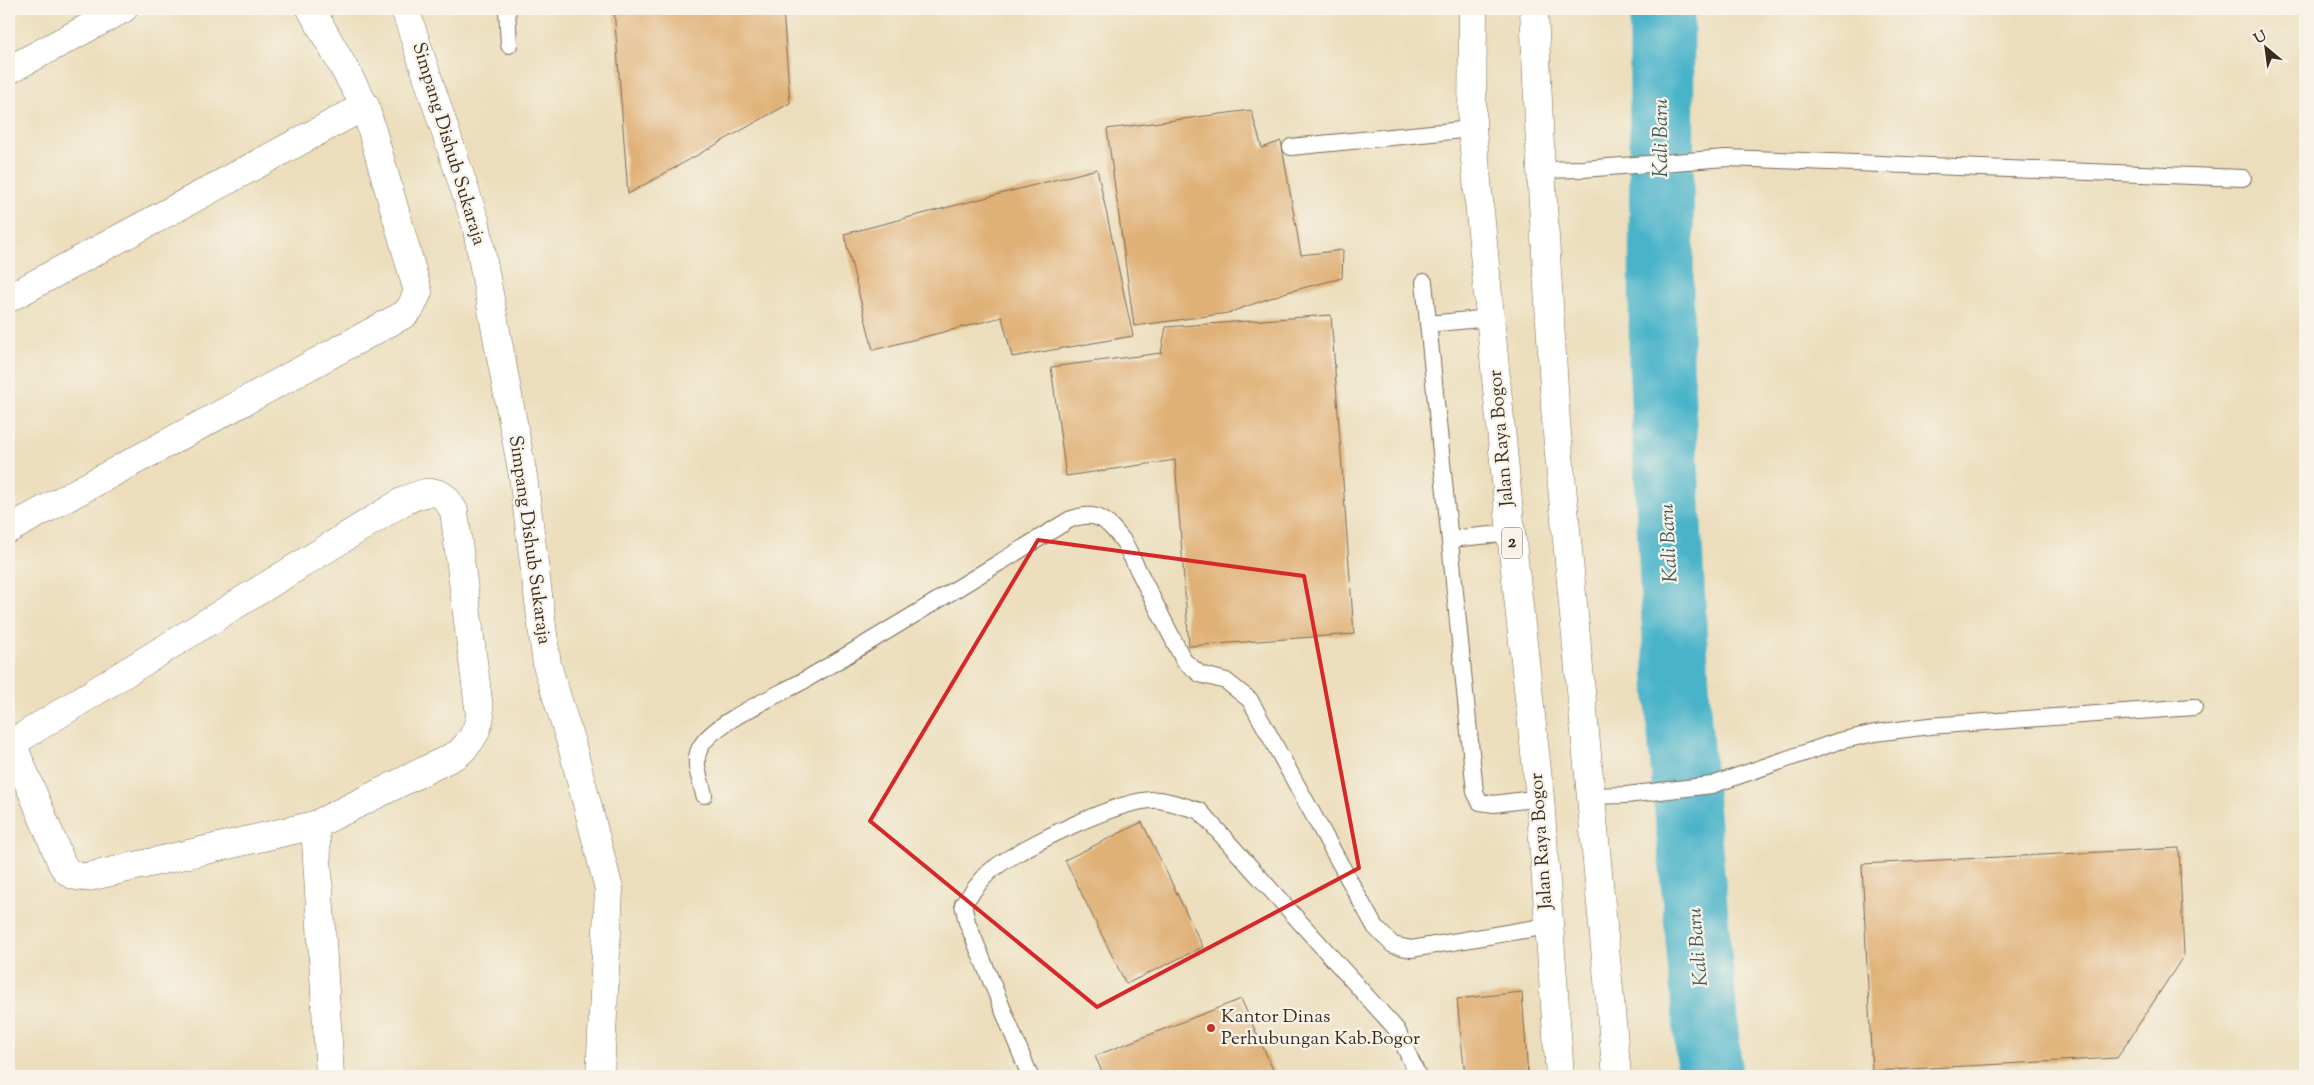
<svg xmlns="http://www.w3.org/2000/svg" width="2314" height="1085" viewBox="0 0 2314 1085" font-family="'Sorts Mill Goudy',serif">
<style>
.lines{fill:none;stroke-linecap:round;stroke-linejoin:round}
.river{stroke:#4ab3c9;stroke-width:65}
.building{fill:#e0b177}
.service-casing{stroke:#796955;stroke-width:18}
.minor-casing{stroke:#796955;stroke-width:29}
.trunk-casing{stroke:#796955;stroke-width:29}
.service{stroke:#fff;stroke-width:16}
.minor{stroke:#fff;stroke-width:28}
.trunk{stroke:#fff;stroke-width:28}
.marked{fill:none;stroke:#d62828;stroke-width:4;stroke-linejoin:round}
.poi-dot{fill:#c8321e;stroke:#f7f3e8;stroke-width:2}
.labels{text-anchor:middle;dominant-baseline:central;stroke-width:4.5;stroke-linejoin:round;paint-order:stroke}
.shield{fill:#f7f3e8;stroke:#73665b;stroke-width:1}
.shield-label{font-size:18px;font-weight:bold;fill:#3b2a1e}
.street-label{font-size:19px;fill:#3b2a1e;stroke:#f7f3e8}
.poi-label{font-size:19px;fill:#3b2a1e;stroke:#f7f3e8;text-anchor:start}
.water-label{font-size:20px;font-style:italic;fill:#405a5a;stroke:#f7f3e8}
</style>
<rect width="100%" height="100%" fill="#f7f3e8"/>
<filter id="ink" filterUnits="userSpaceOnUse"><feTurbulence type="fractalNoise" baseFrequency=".02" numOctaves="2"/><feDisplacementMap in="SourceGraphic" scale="10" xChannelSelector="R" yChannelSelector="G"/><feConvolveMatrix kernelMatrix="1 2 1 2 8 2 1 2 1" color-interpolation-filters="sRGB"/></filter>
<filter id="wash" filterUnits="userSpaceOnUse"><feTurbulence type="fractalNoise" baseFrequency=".0096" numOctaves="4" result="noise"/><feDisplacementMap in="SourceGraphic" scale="20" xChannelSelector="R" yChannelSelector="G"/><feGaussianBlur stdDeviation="1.12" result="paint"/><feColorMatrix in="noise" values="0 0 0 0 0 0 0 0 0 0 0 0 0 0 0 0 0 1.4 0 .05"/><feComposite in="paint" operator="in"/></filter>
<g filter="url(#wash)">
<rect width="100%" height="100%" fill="#ecdebc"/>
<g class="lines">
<!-- river -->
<path class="river" d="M1662,9L1661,363L1679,723L1710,1076"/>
</g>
<g id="blocks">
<!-- building -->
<g class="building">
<path d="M614,9H783L790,103L628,194Z"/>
<path d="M1251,110L1262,148L1281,141L1301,255L1343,250L1342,278L1287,292L1228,313L1134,326L1107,129Z"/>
<path d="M1097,169L1133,336L1012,357L1002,317L873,350L844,234Z"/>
<path d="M1331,315L1354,634L1189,646L1175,460L1066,476L1051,367L1161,353L1166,327Z"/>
<path d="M1142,822L1203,947L1126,984L1065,860Z"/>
<path d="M2179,848L2184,955L2117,1058L1872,1071L1862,864Z"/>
<path d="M1522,992L1528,1076H1465L1457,999Z"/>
<path d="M1241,999L1276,1076H1104L1095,1056Z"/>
</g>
</g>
</g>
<g filter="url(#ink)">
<use href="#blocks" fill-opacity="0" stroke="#796955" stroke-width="1"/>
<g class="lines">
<defs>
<g id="service">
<path d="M507,9L509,45"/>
<path d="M1291,147L1472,129"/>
<path d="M1541,170L1583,169L1726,158L2243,178"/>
<path d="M1424,282L1475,792L1480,802L1494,804L1540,798"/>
<path d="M1428,324L1490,318"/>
<path d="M1450,539L1511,533"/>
<path d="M704,795C701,781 692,762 700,748C712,722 784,693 810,677C897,626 982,573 1069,520C1097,509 1107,520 1124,542L1184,661L1200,674L1226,681L1250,700L1375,927L1393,945L1411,949L1548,926"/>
<path d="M1590,796L1626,795L1712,785L1839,741L1875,733L1929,726L2194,707"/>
<path d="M1030,1076L967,922L963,904C972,893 982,877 993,869C1023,846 1123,797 1159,800C1172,802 1187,807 1200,811L1397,1030L1418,1076"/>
</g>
<g id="minor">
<path d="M405,9L476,224L523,476L547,665L572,746L609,889L600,1076"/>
<path d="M9,70L123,9"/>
<path d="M9,298L365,106"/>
<path d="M9,529L405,314L411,307L418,292L365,106L311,9"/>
<path d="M12,743L62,864C68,875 76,877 88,877L315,825"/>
<path d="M9,745L402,502C414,496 432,487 444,497C448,500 451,507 454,511L480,716C477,733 470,743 458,754L315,825L330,1076"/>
</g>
<g id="trunk">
<path d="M1473,9L1472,129L1511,533L1540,798L1560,1076"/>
<path d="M1534,9L1541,170L1556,422L1617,1076"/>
</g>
</defs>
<!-- service casing -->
<use href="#service" class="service-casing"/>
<!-- minor casing -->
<use href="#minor" class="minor-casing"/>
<!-- trunk casing -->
<use href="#trunk" class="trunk-casing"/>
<!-- service -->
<use href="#service" class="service"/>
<!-- minor -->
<use href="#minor" class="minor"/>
<!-- trunk -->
<use href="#trunk" class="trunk"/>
</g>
</g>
<!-- marked area -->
<path class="marked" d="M1038,540L1304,576L1359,868L1097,1007L870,821Z"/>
<!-- markers -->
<circle class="poi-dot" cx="1211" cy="1028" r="5"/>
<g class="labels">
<!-- shield labels -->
<rect class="shield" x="1502" y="527.5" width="20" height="31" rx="4"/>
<g class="shield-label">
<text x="1512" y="543">2</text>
</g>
<!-- street labels -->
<g class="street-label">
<text transform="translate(448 144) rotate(73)">Simpang Dishub Sukaraja</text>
<text transform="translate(1502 438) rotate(-95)">Jalan Raya Bogor</text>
<text transform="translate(529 540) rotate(82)">Simpang Dishub Sukaraja</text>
<text transform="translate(1542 841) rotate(-94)">Jalan Raya Bogor</text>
</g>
<!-- poi labels -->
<g class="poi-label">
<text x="1221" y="1017">Kantor Dinas<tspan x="1221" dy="22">Perhubungan Kab.Bogor</tspan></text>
</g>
<!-- water labels -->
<g class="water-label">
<text transform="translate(1662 138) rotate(-90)">Kali Baru</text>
<text transform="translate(1670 543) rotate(-93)">Kali Baru</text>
<text transform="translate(1699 947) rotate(-95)">Kali Baru</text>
</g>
</g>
<!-- margin -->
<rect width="2314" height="1085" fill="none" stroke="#f7f3e8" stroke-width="30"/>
<!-- north arrow -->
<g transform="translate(2266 48) rotate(331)" stroke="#f7f3e8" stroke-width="4" paint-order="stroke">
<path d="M0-4L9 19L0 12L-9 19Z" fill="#3b2a1e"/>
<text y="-8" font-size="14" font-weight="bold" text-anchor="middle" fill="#3b2a1e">U</text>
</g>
</svg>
